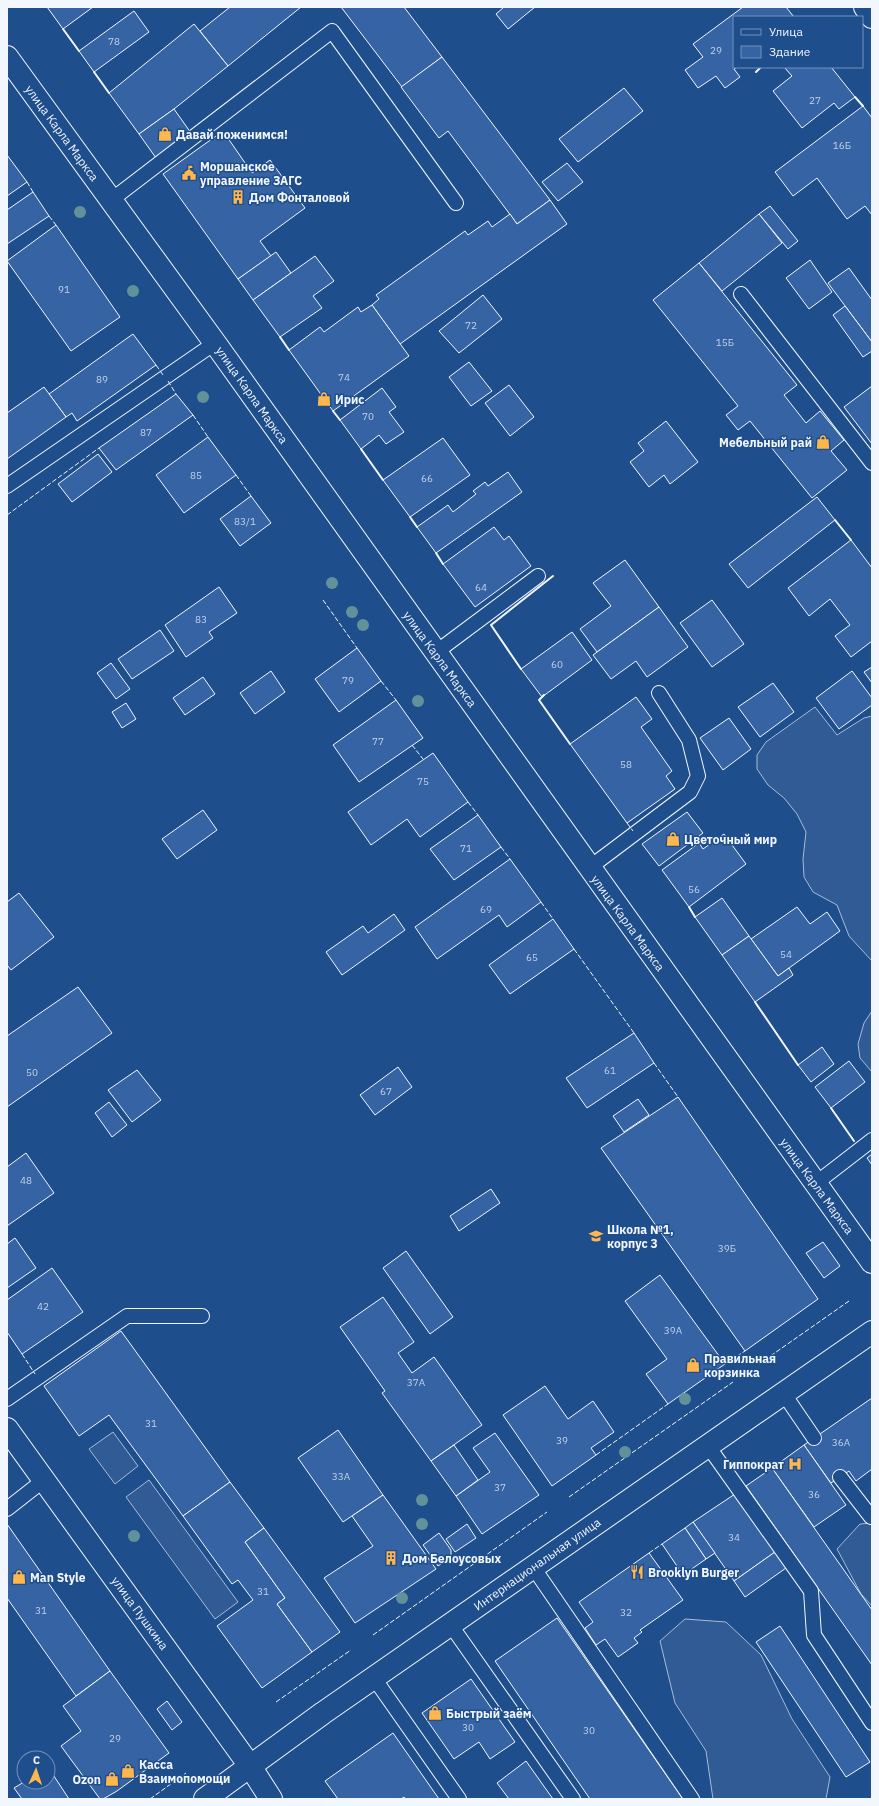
<svg xmlns="http://www.w3.org/2000/svg" width="879" height="1806" viewBox="0 0 879 1806" font-family="'IBM Plex Sans',sans-serif">
<style>
.built{fill:#305b95;stroke:#a8bbd7}
.building{fill:#3563a3;stroke:#f2f6ff}
.lines{fill:none;stroke-linecap:round;stroke-linejoin:round}
.lane-casing{stroke:#f2f6ff;stroke-width:16}
.street-casing{stroke:#f2f6ff;stroke-width:24}
.secondary-casing{stroke:#f2f6ff;stroke-width:24}
.lane{stroke:#1f4e8c;stroke-width:14}
.street{stroke:#1f4e8c;stroke-width:22}
.secondary{stroke:#1f4e8c;stroke-width:22}
.fence{stroke:#f2f6ff;stroke-width:1;stroke-dasharray:5 2;stroke-linecap:butt}
.wall{stroke:#f2f6ff;stroke-width:2}
.tree{fill:#61919a}
.labels{text-anchor:middle;dominant-baseline:central;stroke-width:3;stroke-linejoin:round;paint-order:stroke}
.number-label{font-size:10px;fill:#c3d1e8}
.street-label{font-size:12px;fill:#f2f6ff;stroke:#1f4e8c}
.poi-label{font-size:12px;font-weight:bold;fill:#f2f6ff;stroke:#1f4e8c;text-anchor:start}
</style>
<rect width="100%" height="100%" fill="#1f4e8c"/>
<!-- built -->
<g class="built">
<path d="M815,707L837,735L864,718L872,716V961L849,936L837,905L813,892L804,877L803,859L806,832L797,814L784,798L768,785L757,769V755L766,742Z"/>
<path d="M872,1011V1072L860,1058L858,1044L864,1023Z"/>
<path d="M113,1432L138,1466L115,1484L89,1449Z"/>
<path d="M149,1480L238,1602L215,1619L126,1497Z"/>
<path d="M872,1523V1606L861,1594L837,1549L860,1524Z"/>
<path d="M685,1619L726,1622L761,1655L792,1719L830,1777L826,1799H713L706,1751L675,1703L660,1641Z"/>
</g>
<!-- building -->
<g class="building">
<path d="M47,7H93L63,29Z"/>
<path d="M230,7H301L228,66L200,31Z"/>
<path d="M341,7H404L442,57L402,87Z"/>
<path d="M504,7H535L508,29L496,14Z"/>
<path d="M743,7H786L794,17H734V67H737L734,69L740,77L725,88L716,76L698,88L685,70L703,57L693,44Z"/>
<path d="M134,11L149,32L94,72L79,51Z"/>
<path d="M194,24L228,66L174,109L139,134L109,93Z"/>
<path d="M442,57L550,200L517,224L448,131L439,138L401,87Z"/>
<path d="M784,67H831L855,97L839,109L834,103L802,128L773,91L792,76Z"/>
<path d="M624,88L643,111L578,162L559,139Z"/>
<path d="M863,106L872,118V215L865,206L847,219L817,178L793,196L775,172Z"/>
<path d="M174,109L191,133L156,158L139,134Z"/>
<path d="M223,131L252,173L270,160L305,208L260,241L271,256L238,279L163,174Z"/>
<path d="M7,155L27,182L7,196Z"/>
<path d="M567,163L583,182L558,201L542,182Z"/>
<path d="M33,192L49,216L7,244V210Z"/>
<path d="M550,200L567,224L400,344L372,305L379,299L376,295L465,231L468,235L488,221L492,227L510,214L517,224Z"/>
<path d="M770,206L798,241L788,249L759,214Z"/>
<path d="M759,214L782,243L722,291L699,263Z"/>
<path d="M56,225L120,317L71,351L7,261Z"/>
<path d="M276,252L291,273L253,300L238,279Z"/>
<path d="M315,256L334,281L313,296L322,308L280,337L253,300Z"/>
<path d="M810,260L832,292L809,309L786,278Z"/>
<path d="M699,263L797,385L784,395L806,423L820,411L844,440L831,451L847,470L812,498L750,421L738,430L726,415L738,406L653,300Z"/>
<path d="M849,268L872,300V342L828,283Z"/>
<path d="M483,295L502,319L459,353L439,331Z"/>
<path d="M372,305L409,356L333,411L289,350L320,327L324,332L358,307L361,312Z"/>
<path d="M845,306L872,342V351L863,357L833,315Z"/>
<path d="M133,334L156,365L77,421L72,413L66,417L49,394Z"/>
<path d="M469,362L492,391L471,406L449,377Z"/>
<path d="M509,385L534,417L510,436L485,403Z"/>
<path d="M872,386V444L844,407Z"/>
<path d="M44,387L66,417L7,459V413Z"/>
<path d="M382,388L396,407L389,412L404,432L386,444L379,435L361,449L340,420Z"/>
<path d="M176,394L193,415L116,470L99,448Z"/>
<path d="M666,421L698,462L670,484L664,475L649,487L630,462L644,451L638,443Z"/>
<path d="M208,437L236,475L184,513L156,475Z"/>
<path d="M443,438L470,475L410,517L383,480Z"/>
<path d="M98,454L112,472L72,502L58,484Z"/>
<path d="M508,472L522,492L436,553L417,527L448,505L453,512L476,494L473,491L485,482L488,486Z"/>
<path d="M251,496L271,523L240,546L220,519Z"/>
<path d="M817,497L835,520L748,588L729,564Z"/>
<path d="M494,527L504,540L509,536L531,566L475,607L443,564Z"/>
<path d="M851,540L872,568V641L851,657L835,636L850,625L830,599L809,616L788,588Z"/>
<path d="M625,560L659,607L597,652L580,629L611,606L593,583Z"/>
<path d="M219,587L237,613L209,632L213,638L186,657L165,625Z"/>
<path d="M712,600L744,644L712,667L680,623Z"/>
<path d="M659,607L688,647L647,677L636,661L611,679L593,655Z"/>
<path d="M160,630L174,651L132,679L118,659Z"/>
<path d="M572,632L592,660L542,697L521,669Z"/>
<path d="M357,648L381,681L339,712L315,679Z"/>
<path d="M111,663L130,689L116,699L97,673Z"/>
<path d="M872,667V683L864,672Z"/>
<path d="M271,671L285,692L255,714L240,693Z"/>
<path d="M852,671L872,698V705L839,729L816,698Z"/>
<path d="M203,677L215,694L185,715L173,698Z"/>
<path d="M773,683L794,712L760,737L738,707Z"/>
<path d="M636,697L652,719L641,727L672,771L666,776L675,789L627,823L570,744Z"/>
<path d="M396,700L423,738L359,782L333,745Z"/>
<path d="M126,703L136,719L122,728L112,712Z"/>
<path d="M729,718L751,749L723,770L700,738Z"/>
<path d="M433,753L468,802L420,837L407,819L371,845L348,812Z"/>
<path d="M203,810L217,830L177,859L162,839Z"/>
<path d="M687,812L703,833L659,866L642,844Z"/>
<path d="M478,815L501,847L454,880L430,849Z"/>
<path d="M724,834L746,864L689,907L662,870L699,843L703,849Z"/>
<path d="M510,859L541,902L507,927L499,915L437,959L415,927Z"/>
<path d="M19,893L54,937L11,970L7,965V902Z"/>
<path d="M722,898L749,936L722,955L695,917Z"/>
<path d="M797,907L810,924L827,912L840,931L778,976L751,939Z"/>
<path d="M394,914L405,930L342,975L326,952L363,926L368,933Z"/>
<path d="M553,919L574,949L510,994L489,965Z"/>
<path d="M749,936L778,976L789,968L793,975L755,1002L722,955Z"/>
<path d="M78,987L112,1033L7,1107V1036Z"/>
<path d="M634,1033L654,1063L587,1108L566,1078Z"/>
<path d="M822,1047L834,1064L811,1082L798,1065Z"/>
<path d="M849,1061L865,1082L831,1108L815,1087Z"/>
<path d="M398,1067L412,1087L375,1115L360,1095Z"/>
<path d="M137,1070L161,1100L132,1122L108,1090Z"/>
<path d="M678,1097L818,1299L745,1351L601,1148Z"/>
<path d="M638,1099L649,1115L624,1132L613,1116Z"/>
<path d="M109,1102L127,1125L112,1137L95,1113Z"/>
<path d="M26,1153L54,1193L7,1226V1167Z"/>
<path d="M872,1154V1165L867,1158Z"/>
<path d="M491,1189L500,1203L459,1231L450,1216Z"/>
<path d="M15,1238L36,1268L7,1288V1244Z"/>
<path d="M823,1242L840,1266L824,1278L806,1253Z"/>
<path d="M406,1251L453,1317L430,1334L383,1268Z"/>
<path d="M52,1268L83,1312L22,1354L7,1332V1300Z"/>
<path d="M660,1275L725,1364L668,1404L646,1374L667,1359L625,1301Z"/>
<path d="M383,1297L414,1342L398,1353L412,1373L434,1357L482,1425L431,1461L382,1393L385,1391L340,1327Z"/>
<path d="M121,1331L230,1482L183,1516L109,1415L79,1436L44,1386Z"/>
<path d="M545,1386L568,1419L593,1401L614,1432L591,1448L596,1455L552,1486L503,1415Z"/>
<path d="M872,1398V1469L856,1481L849,1471L831,1483L804,1445Z"/>
<path d="M338,1430L383,1495L343,1522L298,1458Z"/>
<path d="M495,1433L539,1495L482,1534L456,1496L490,1472L473,1448Z"/>
<path d="M454,1445L478,1480L456,1496L431,1461Z"/>
<path d="M804,1445L846,1505L814,1527L772,1468Z"/>
<path d="M772,1468L872,1610V1665L746,1486Z"/>
<path d="M230,1482L264,1528L245,1542L285,1598L277,1604L312,1652L262,1688L217,1626L253,1600L238,1580L232,1584L183,1516Z"/>
<path d="M735,1494L775,1552L734,1581L693,1522Z"/>
<path d="M383,1495L436,1569L355,1623L324,1578L373,1546L352,1516Z"/>
<path d="M693,1522L715,1553L706,1559L685,1528Z"/>
<path d="M7,1524L110,1671L76,1696L7,1598Z"/>
<path d="M467,1524L476,1538L455,1552L446,1539Z"/>
<path d="M264,1528L340,1632L312,1652L277,1604L285,1598L245,1542Z"/>
<path d="M685,1528L706,1559L683,1575L662,1544Z"/>
<path d="M439,1533L451,1550V1557L438,1566L423,1545Z"/>
<path d="M775,1552L786,1568L745,1597L734,1581Z"/>
<path d="M649,1553L683,1600L640,1630L642,1632L634,1638L638,1643L618,1657L605,1639L596,1645L585,1628L593,1622L579,1602Z"/>
<path d="M557,1618L683,1799H590L495,1661Z"/>
<path d="M780,1626L870,1762L846,1777L756,1642Z"/>
<path d="M110,1671L169,1753L117,1791L103,1799H100L61,1746L81,1731L63,1706Z"/>
<path d="M471,1679L515,1742L490,1759L479,1742L454,1759L422,1713Z"/>
<path d="M167,1701L182,1722L172,1730L157,1709Z"/>
<path d="M393,1733L439,1799H405L404,1797L401,1799H338L325,1781Z"/>
<path d="M526,1761L553,1799H509L497,1783Z"/>
<path d="M48,1767L69,1799H22L14,1788L24,1782H48Z"/>
</g>
<g class="lines">
<defs>
<g id="lane">
<path d="M110,201L332,31L456,203"/>
<path d="M741,294L872,463"/>
<path d="M7,486L215,343"/>
<path d="M435,653L538,576"/>
<path d="M589,868L690,792L698,776L689,740L659,693"/>
<path d="M815,1184L872,1140"/>
<path d="M784,1394L814,1438"/>
<path d="M7,1399L127,1316H202"/>
<path d="M708,1446L811,1591L814,1635L872,1723"/>
<path d="M840,1477L871,1517"/>
<path d="M7,1509L44,1480"/>
<path d="M533,1567L692,1799"/>
<path d="M450,1624L573,1799"/>
<path d="M374,1678L459,1799"/>
</g>
<g id="street">
<path d="M865,7L872,17"/>
<path d="M7,57L215,343L872,1262"/>
<path d="M7,1429L250,1766L271,1799"/>
</g>
<path id="secondary" d="M205,1799L323,1713L872,1332"/>
</defs>
<!-- lane casing -->
<use href="#lane" class="lane-casing"/>
<!-- street casing -->
<use href="#street" class="street-casing"/>
<!-- secondary casing -->
<use href="#secondary" class="secondary-casing"/>
<!-- lane -->
<use href="#lane" class="lane"/>
<!-- street -->
<use href="#street" class="street"/>
<!-- secondary -->
<use href="#secondary" class="secondary"/>
<!-- fence -->
<g class="fence">
<path d="M27,182L33,192"/>
<path d="M49,216L56,225"/>
<path d="M156,365L163,375"/>
<path d="M168,381L176,394"/>
<path d="M193,415L208,437"/>
<path d="M236,475L251,496"/>
<path d="M7,515L99,448"/>
<path d="M323,600L357,648"/>
<path d="M381,681L396,700"/>
<path d="M412,745L423,759"/>
<path d="M468,802L478,815"/>
<path d="M627,823L633,831"/>
<path d="M501,847L510,859"/>
<path d="M541,902L553,919"/>
<path d="M574,949L634,1033"/>
<path d="M654,1063L678,1097"/>
<path d="M22,1354L35,1374"/>
<path d="M725,1364L745,1351"/>
<path d="M759,1364L849,1301"/>
<path d="M596,1455L668,1404"/>
<path d="M569,1497L733,1382"/>
<path d="M649,1553L662,1544"/>
<path d="M373,1635L547,1512"/>
<path d="M276,1702L351,1650"/>
<path d="M150,1799L186,1773"/>
</g>
<!-- wall -->
<g class="wall">
<path d="M63,29L79,51"/>
<path d="M94,72L109,93"/>
<path d="M756,72L761,67"/>
<path d="M855,97L863,106"/>
<path d="M280,337L289,350"/>
<path d="M333,411L340,420"/>
<path d="M361,449L383,480"/>
<path d="M410,517L417,527"/>
<path d="M835,520L851,540"/>
<path d="M436,553L443,564"/>
<path d="M521,669L491,625L553,576"/>
<path d="M544,695L539,700L570,744"/>
<path d="M689,907L695,917"/>
<path d="M755,1002L798,1065"/>
<path d="M831,1108L854,1141"/>
</g>
</g>
<!-- trees -->
<g class="tree">
<circle cx="80" cy="212" r="6"/>
<circle cx="133" cy="291" r="6"/>
<circle cx="203" cy="397" r="6"/>
<circle cx="332" cy="583" r="6"/>
<circle cx="352" cy="612" r="6"/>
<circle cx="363" cy="625" r="6"/>
<circle cx="418" cy="701" r="6"/>
<circle cx="685" cy="1399" r="6"/>
<circle cx="625" cy="1452" r="6"/>
<circle cx="422" cy="1500" r="6"/>
<circle cx="422" cy="1524" r="6"/>
<circle cx="134" cy="1536" r="6"/>
<circle cx="402" cy="1598" r="6"/>
</g>
<!-- icons -->
<defs>
<symbol id="shop-bare" viewBox="-9 -9 18 18"><path d="M-5-2.5h2.3a2.7 3.5 0 0 1 5.4 0H5L5.5 6h-11ZM-1.5-2.5h3a1.5 2.3 0 0 0-3 0Z" fill="#ffb74d" stroke="#1f4e8c" stroke-width="2.5" paint-order="stroke"/></symbol>
<symbol id="civic-bare" viewBox="-9 -9 18 18"><path d="M-.6-6.5H3V-4.5H.6V-3L4-1V1h2V6H-6V1h2V-1L-.6-3ZM-1.2 2.5V6h2.4V2.5Z" fill="#ffb74d" stroke="#1f4e8c" stroke-width="2.5" paint-order="stroke"/></symbol>
<symbol id="building-bare" viewBox="-9 -9 18 18"><path d="M-4-6H4V6H1V3H-1V6H-4ZM-2.5-4.3h1.7v1.8h-1.7ZM.8-4.3h1.7v1.8H.8ZM-2.5-1h1.7V.8h-1.7ZM.8-1h1.7V.8H.8Z" fill="#ffb74d" stroke="#1f4e8c" stroke-width="2.5" paint-order="stroke"/></symbol>
<symbol id="school-bare" viewBox="-9 -9 18 18"><path d="M0-5L7-2L0 1L-7-2ZM-4 1L0 2.5L4 1V4Q0 6-4 4Z" fill="#ffb74d" stroke="#1f4e8c" stroke-width="2.5" paint-order="stroke"/></symbol>
<symbol id="hospital-bare" viewBox="-9 -9 18 18"><path d="M-5-5h3v3.5h4V-5h3V5h-3V1.5h-4V5h-3Z" fill="#ffb74d" stroke="#1f4e8c" stroke-width="2.5" paint-order="stroke"/></symbol>
<symbol id="restaurant-bare" viewBox="-9 -9 18 18"><path d="M-5-6h1v4h1v-4h1v4h1v-4h1v5L-1.5 .5V6h-2V.5L-5-1ZM5-6V6H3V1.5H1.5Q1.5-4 5-6Z" fill="#ffb74d" stroke="#1f4e8c" stroke-width="2.5" paint-order="stroke"/></symbol>
</defs>
<g fill-rule="evenodd">
<use href="#shop-bare" x="155" y="124" width="20" height="20"/>
<use href="#civic-bare" x="179" y="163" width="20" height="20"/>
<use href="#building-bare" x="228" y="187" width="20" height="20"/>
<use href="#shop-bare" x="314" y="389" width="20" height="20"/>
<use href="#shop-bare" x="813" y="432" width="20" height="20"/>
<use href="#shop-bare" x="663" y="829" width="20" height="20"/>
<use href="#school-bare" x="586" y="1226" width="20" height="20"/>
<use href="#shop-bare" x="683" y="1355" width="20" height="20"/>
<use href="#hospital-bare" x="785" y="1454" width="20" height="20"/>
<use href="#building-bare" x="381" y="1548" width="20" height="20"/>
<use href="#restaurant-bare" x="627" y="1562" width="20" height="20"/>
<use href="#shop-bare" x="9" y="1567" width="20" height="20"/>
<use href="#shop-bare" x="425" y="1703" width="20" height="20"/>
<use href="#shop-bare" x="118" y="1761" width="20" height="20"/>
<use href="#shop-bare" x="102" y="1769" width="20" height="20"/>
</g>
<g class="labels">
<!-- number labels -->
<g class="number-label">
<text x="114" y="41">78</text>
<text x="716" y="50">29</text>
<text x="815" y="100">27</text>
<text x="842" y="145">16Б</text>
<text x="64" y="289">91</text>
<text x="471" y="325">72</text>
<text x="725" y="342">15Б</text>
<text x="344" y="377">74</text>
<text x="102" y="379">89</text>
<text x="368" y="416">70</text>
<text x="146" y="432">87</text>
<text x="196" y="475">85</text>
<text x="427" y="478">66</text>
<text x="245" y="521">83/1</text>
<text x="481" y="587">64</text>
<text x="201" y="619">83</text>
<text x="557" y="664">60</text>
<text x="348" y="680">79</text>
<text x="378" y="741">77</text>
<text x="626" y="764">58</text>
<text x="423" y="781">75</text>
<text x="466" y="848">71</text>
<text x="694" y="889">56</text>
<text x="486" y="909">69</text>
<text x="786" y="954">54</text>
<text x="532" y="957">65</text>
<text x="610" y="1070">61</text>
<text x="32" y="1072">50</text>
<text x="386" y="1091">67</text>
<text x="26" y="1180">48</text>
<text x="727" y="1248">39Б</text>
<text x="43" y="1306">42</text>
<text x="673" y="1330">39А</text>
<text x="416" y="1382">37А</text>
<text x="151" y="1423">31</text>
<text x="562" y="1440">39</text>
<text x="841" y="1442">36А</text>
<text x="341" y="1476">33А</text>
<text x="500" y="1487">37</text>
<text x="814" y="1494">36</text>
<text x="734" y="1537">34</text>
<text x="263" y="1591">31</text>
<text x="41" y="1610">31</text>
<text x="626" y="1612">32</text>
<text x="468" y="1727">30</text>
<text x="589" y="1730">30</text>
<text x="115" y="1738">29</text>
</g>
<!-- street labels -->
<g class="street-label">
<text transform="translate(62 133) rotate(54)">улица Карла Маркса</text>
<text transform="translate(252 395) rotate(55)">улица Карла Маркса</text>
<text transform="translate(440 659) rotate(54)">улица Карла Маркса</text>
<text transform="translate(628 923) rotate(54)">улица Карла Маркса</text>
<text transform="translate(817 1186) rotate(54)">улица Карла Маркса</text>
<text transform="translate(537 1564) rotate(-35)">Интернациональная улица</text>
<text transform="translate(140 1613) rotate(54)">улица Пушкина</text>
</g>
<!-- poi labels -->
<g class="poi-label">
<text x="176" y="134">Давай поженимся!</text>
<text x="200" y="166">Моршанское<tspan x="200" dy="14">управление ЗАГС</tspan></text>
<text x="249" y="197">Дом Фонталовой</text>
<text x="335" y="399">Ирис</text>
<text x="812" y="442" text-anchor="end">Мебельный рай</text>
<text x="684" y="839">Цветочный мир</text>
<text x="607" y="1229">Школа №1,<tspan x="607" dy="14">корпус 3</tspan></text>
<text x="704" y="1358">Правильная<tspan x="704" dy="14">корзинка</tspan></text>
<text x="784" y="1464" text-anchor="end">Гиппократ</text>
<text x="402" y="1558">Дом Белоусовых</text>
<text x="648" y="1572">Brooklyn Burger</text>
<text x="30" y="1577">Man Style</text>
<text x="446" y="1713">Быстрый заём</text>
<text x="139" y="1764">Касса<tspan x="139" dy="14">Взаимопомощи</tspan></text>
<text x="101" y="1779" text-anchor="end">Ozon</text>
</g>
</g>
<!-- border -->
<rect width="879" height="1806" fill="none" stroke="#f2f6ff" stroke-width="16"/>
<!-- legend -->
<rect x="733" y="16" width="130" height="52" fill="#1f4e8c" stroke="#7391ba"/>
<rect x="741" y="29" width="20" height="6" fill="#1f4e8c" stroke="#7391ba"/>
<text x="769" y="36" font-size="12" fill="#f2f6ff">Улица</text>
<rect x="741" y="46" width="20" height="12" fill="#3563a3" stroke="#7391ba"/>
<text x="769" y="56" font-size="12" fill="#f2f6ff">Здание</text>
<!-- north arrow -->
<g transform="translate(36 1770) rotate(3)"><circle r="19" fill="#1f4e8c" stroke="#7391ba"/>
<path d="M0-3L7 15L0 10L-7 15Z" fill="#ffb74d"/>
<text y="-6" font-size="11" font-weight="bold" text-anchor="middle" fill="#f2f6ff">С</text>
</g>
</svg>
